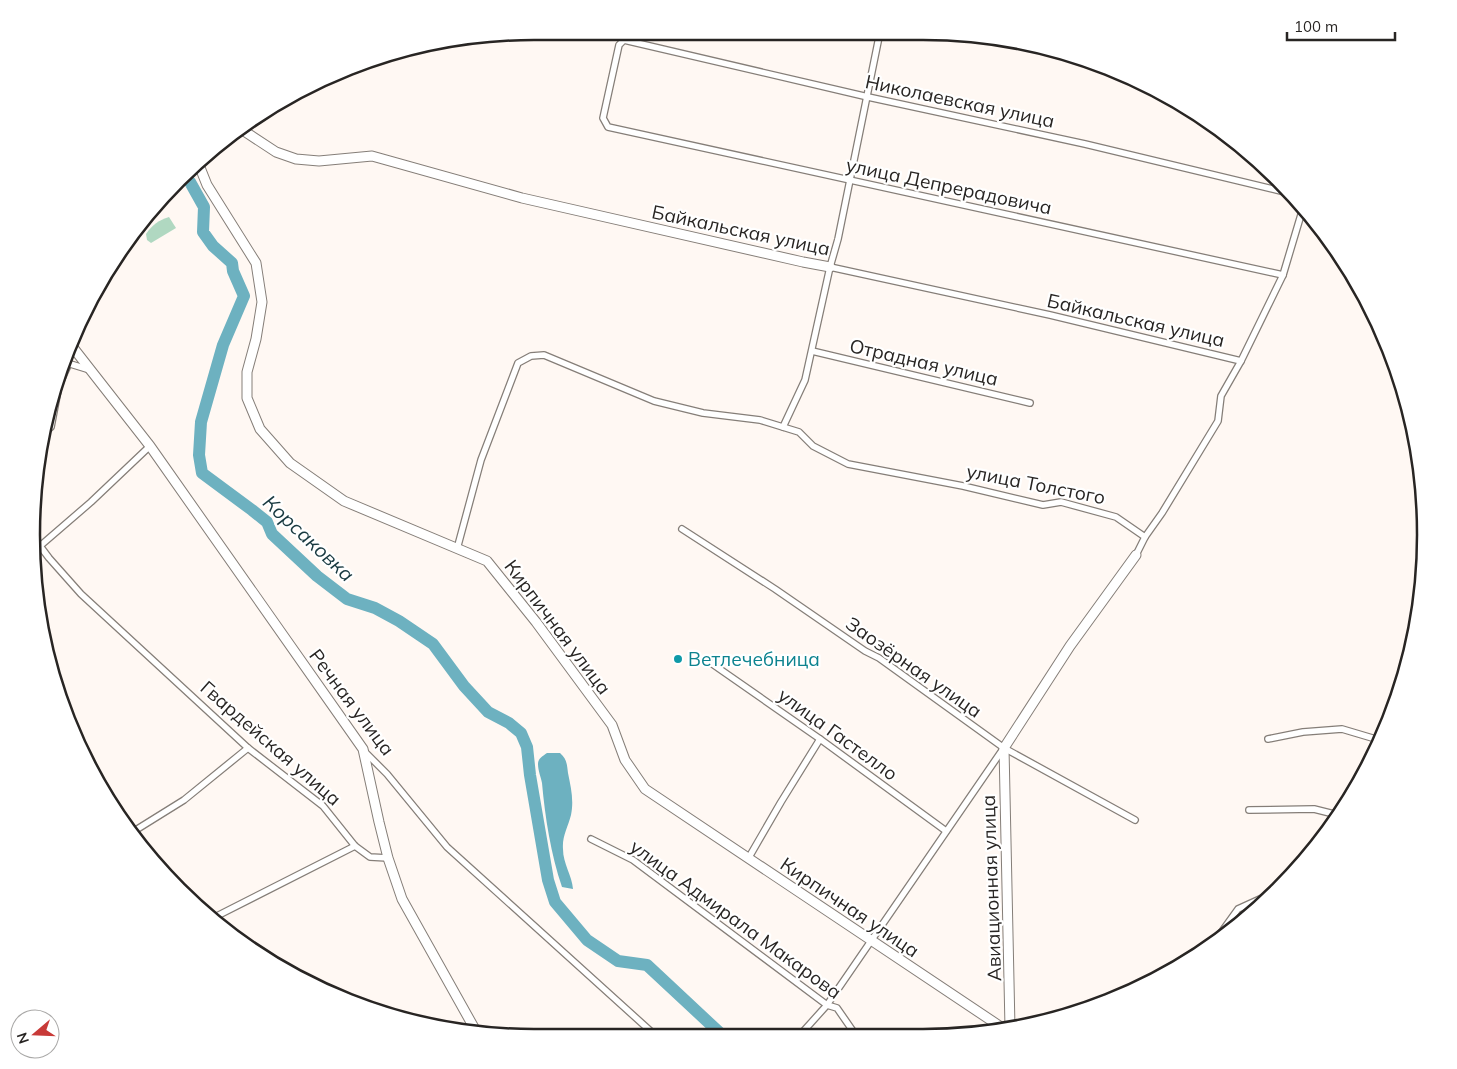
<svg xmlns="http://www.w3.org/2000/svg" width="1457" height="1069" viewBox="0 0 1457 1069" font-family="Mulish,sans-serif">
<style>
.green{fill:#b0d8c1}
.water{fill:#6db1c0}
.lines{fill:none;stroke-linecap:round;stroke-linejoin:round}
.stream{stroke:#6db1c0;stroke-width:2}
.river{stroke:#6db1c0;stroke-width:12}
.street-casing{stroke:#857e78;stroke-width:8}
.secondary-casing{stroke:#857e78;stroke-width:11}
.street{stroke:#fff;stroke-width:5.5}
.secondary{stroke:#fff;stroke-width:9}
.culture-dot{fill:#0f9aa8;stroke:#fff;stroke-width:2}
.labels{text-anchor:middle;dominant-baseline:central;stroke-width:4.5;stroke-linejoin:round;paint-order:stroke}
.street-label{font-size:19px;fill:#282523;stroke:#fff}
.culture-label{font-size:19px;fill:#0d838f;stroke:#fff;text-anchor:start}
.water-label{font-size:20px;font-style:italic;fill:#183940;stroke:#fff}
.rim{fill:none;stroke:#282523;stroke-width:2.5}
</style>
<rect width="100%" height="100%" fill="#fff8f3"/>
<!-- green -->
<path class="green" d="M169,217L176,228L151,243L147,240L146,234C152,225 159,220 169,217Z"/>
<!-- water -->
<path class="water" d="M547,753H560C567,759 567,765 568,773C571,788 574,800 571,815C568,827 562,836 563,849C563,864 572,875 573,889L562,887C551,855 545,817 542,783C541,777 538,771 538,764C538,758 543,756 547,753Z"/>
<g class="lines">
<!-- stream -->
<path class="stream" d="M186,177L190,182"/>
<!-- river -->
<path class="river" d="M184,179L190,182L204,207L203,232L213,246L232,263L233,271L244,296L223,345L201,422L199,455L202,473L252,510L267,522L272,534L317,576L347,599L375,608L399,621L433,644L464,686L488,712L509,723L521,733L527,747L530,775L548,880L555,902L587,940L618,961L647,965L722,1035"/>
<defs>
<g id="street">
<path d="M830,267L1050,315L1241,361"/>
<path d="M1283,275L608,127L603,118L619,45L624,40L868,97L1085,144L1289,193"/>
<path d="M812,351L1030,403"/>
<path d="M64,362L90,370"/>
<path d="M783,427L805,380L830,267L838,239L880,32"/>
<path d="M42,435L51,427L59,385L69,363"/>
<path d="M150,446L91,502L40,546L49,558L81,594L248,748L323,806L355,846L370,857L388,858"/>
<path d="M682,529L775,589L865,651L879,658L1004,748L1135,820"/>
<path d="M1145,537L1162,513L1218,421L1221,396L1241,361L1283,275L1303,208"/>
<path d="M457,549L481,460L518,363L531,356L544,355L654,401L703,413L760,420L799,432L813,446L848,464L963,486L1043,505L1061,502L1116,517L1145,537L1136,555"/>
<path d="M711,663L820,739L946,831"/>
<path d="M1268,739L1303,732L1342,729L1379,740"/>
<path d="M364,751L387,774L447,847L656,1036"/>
<path d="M1249,810L1314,809L1338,815"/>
<path d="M131,833L184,800L248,748"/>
<path d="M591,839L633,860L827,1005L837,1008L855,1034"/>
<path d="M748,859L781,802L820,739"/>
<path d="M211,919L355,846"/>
<path d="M1215,941L1238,909L1271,894"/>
<path d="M800,1035L827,1005L1003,749"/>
</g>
<g id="secondary">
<path d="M241,129L276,152L296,159L319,161L372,156L522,198L803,262L830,267"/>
<path d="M199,165L207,185L256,263L262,302L256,339L247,372V398L260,429L290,463L344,501L487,561L536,622L612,725L625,760L645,789L1004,1029"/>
<path d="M71,345L150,446L363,749L379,822L388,858L402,899L477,1033"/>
<path d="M1010,1028L1004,748L1070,646L1136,555"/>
</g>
</defs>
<!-- street casing -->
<use href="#street" class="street-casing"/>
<!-- secondary casing -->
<use href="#secondary" class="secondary-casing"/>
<!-- street -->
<use href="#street" class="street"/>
<!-- secondary -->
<use href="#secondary" class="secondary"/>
</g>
<!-- markers -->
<circle class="culture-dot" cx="678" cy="659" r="5"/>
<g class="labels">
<!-- street labels -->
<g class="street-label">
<text transform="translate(960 101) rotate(12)">Николаевская улица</text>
<text transform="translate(949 186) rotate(12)">улица Депрерадовича</text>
<text transform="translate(741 230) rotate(12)">Байкальская улица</text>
<text transform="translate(1136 320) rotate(13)">Байкальская улица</text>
<text transform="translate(924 362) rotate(13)">Отрадная улица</text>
<text transform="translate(1036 484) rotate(11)">улица Толстого</text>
<text transform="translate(558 627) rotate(53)">Кирпичная улица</text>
<text transform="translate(914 667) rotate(35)">Заозёрная улица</text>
<text transform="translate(352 702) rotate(53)">Речная улица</text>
<text transform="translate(838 734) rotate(36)">улица Гастелло</text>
<text transform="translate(271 743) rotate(41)">Гвардейская улица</text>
<text transform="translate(991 888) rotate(-92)">Авиационная улица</text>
<text transform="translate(850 907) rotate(34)">Кирпичная улица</text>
<text transform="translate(736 919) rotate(36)">улица Адмирала Макарова</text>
</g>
<!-- culture labels -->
<g class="culture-label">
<text x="688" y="659">Ветлечебница</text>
</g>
<!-- water labels -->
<g class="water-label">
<text transform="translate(309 538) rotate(43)">Корсаковка</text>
</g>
</g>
<!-- crop -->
<path d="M0 0H1457V1069H0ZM534 40H923A494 494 0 0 1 1417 534V535A494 494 0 0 1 923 1029H534A494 494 0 0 1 40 535V534A494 494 0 0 1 534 40Z" fill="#fff" fill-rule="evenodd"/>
<path class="rim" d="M534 40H923A494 494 0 0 1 1417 534V535A494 494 0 0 1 923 1029H534A494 494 0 0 1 40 535V534A494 494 0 0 1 534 40Z"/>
<!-- north arrow -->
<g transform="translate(35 1034) rotate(251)"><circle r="24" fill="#ffffff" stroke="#a9a8a7"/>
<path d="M0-4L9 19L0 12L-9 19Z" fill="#c83a38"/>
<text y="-8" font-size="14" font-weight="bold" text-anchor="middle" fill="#282523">N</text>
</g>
<!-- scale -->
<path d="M1287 32v8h108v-8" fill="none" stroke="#282523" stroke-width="2.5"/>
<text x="1294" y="32" font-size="15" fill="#282523" stroke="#ffffff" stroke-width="4" paint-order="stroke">100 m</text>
</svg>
